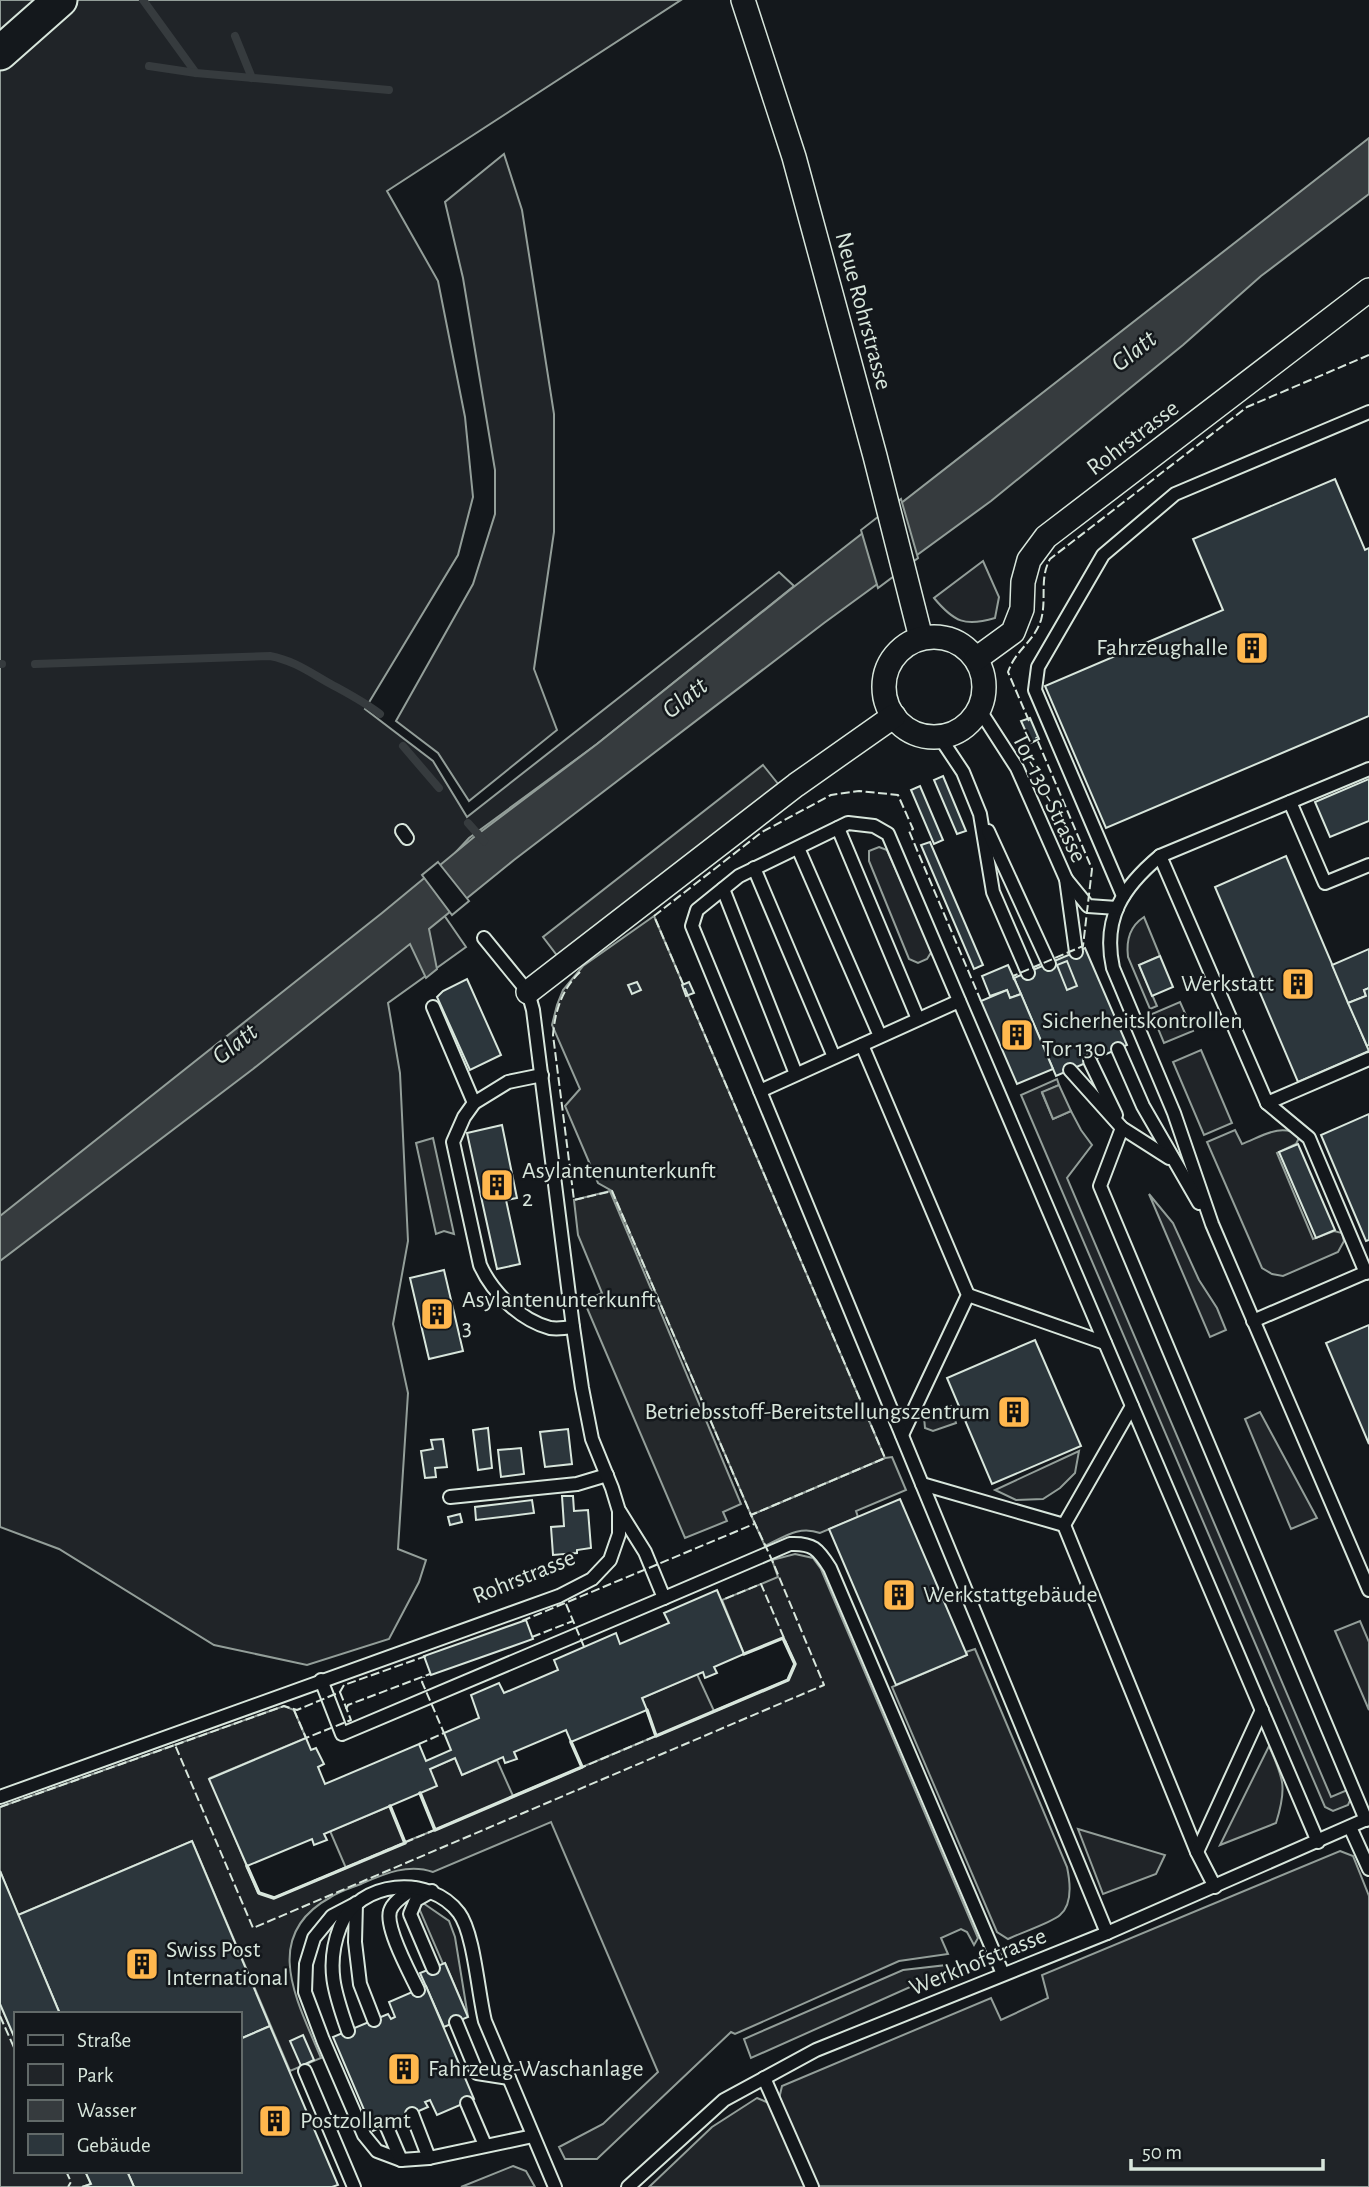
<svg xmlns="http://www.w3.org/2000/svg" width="1369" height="2187" viewBox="0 0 1369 2187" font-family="'Alegreya Sans',sans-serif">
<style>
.green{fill:#202428;stroke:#939e99;stroke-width:2}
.parking{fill:#24282b;stroke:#939e99;stroke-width:2}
.water{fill:#363b3e;stroke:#939e99;stroke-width:2}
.pier{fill:#14181c;stroke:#939e99;stroke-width:2}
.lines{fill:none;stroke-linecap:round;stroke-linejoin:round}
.stream{stroke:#363b3e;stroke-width:8}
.building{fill:#2c363c;stroke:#d8e6dc;stroke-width:2}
.service-casing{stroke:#d8e6dc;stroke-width:16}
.minor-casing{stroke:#d8e6dc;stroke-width:26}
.secondary-casing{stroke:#d8e6dc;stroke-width:37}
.service{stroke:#14181c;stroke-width:12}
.minor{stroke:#14181c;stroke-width:23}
.secondary{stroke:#14181c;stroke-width:33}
.fence{stroke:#d8e6dc;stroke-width:2;stroke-dasharray:9 3.5;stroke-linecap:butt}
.wall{stroke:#d8e6dc;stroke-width:3.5}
.labels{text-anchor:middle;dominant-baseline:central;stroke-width:5;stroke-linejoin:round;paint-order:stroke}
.street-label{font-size:24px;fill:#d8e6dc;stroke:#14181c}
.poi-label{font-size:24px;fill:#d8e6dc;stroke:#14181c;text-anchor:start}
.water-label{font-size:26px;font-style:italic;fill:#d8e6dc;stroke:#14181c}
</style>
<rect width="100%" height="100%" fill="#14181c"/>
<!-- green -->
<g class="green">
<path d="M0,0H681L387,191L438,281L465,417L473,497L458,555L365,709L433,761L467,817L779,572L794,586L597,744L469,838L424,886L466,947L388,1003L400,1073L408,1241L393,1324L408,1393L398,1549L426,1560L419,1582L389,1639L307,1665L214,1645L59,1549L0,1527Z"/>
<path d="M504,154L522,210L554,414V532L534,669L557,730L469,801L438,753L396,721L473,584L495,514V470L463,278L445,202Z"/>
<path d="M983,561L999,597L995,618C965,627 954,622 934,598Z"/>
<path d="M879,847L887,850L932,951L927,959L918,963L909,959L869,861V851Z"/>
<path d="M1144,917L1160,956L1139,965L1157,1006L1150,1009L1128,957C1126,941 1130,926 1144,917Z"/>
<path d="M1180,1002L1193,1031L1164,1043L1152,1014Z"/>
<path d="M1201,1050L1232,1123L1204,1135L1173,1062Z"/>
<path d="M1057,1079L1059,1085L1042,1093L1053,1119L1071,1111L1081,1130L1092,1145L1067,1178L1331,1797L1352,1788V1796L1348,1805L1333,1811L1325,1807L1021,1095Z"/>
<path d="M1235,1130L1242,1144C1261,1137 1281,1122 1300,1136L1296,1144L1277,1153L1313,1239L1334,1231L1342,1233L1344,1241L1338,1252L1283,1276L1272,1274L1262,1268L1207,1142Z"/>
<path d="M1149,1194L1173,1223L1199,1280L1217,1308L1226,1330L1210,1337Z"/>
<path d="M951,1406L956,1423L933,1431L925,1428L924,1417Z"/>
<path d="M1260,1412L1317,1518L1291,1529L1245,1419Z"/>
<path d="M1079,1451L1075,1473L1060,1488L1043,1499L1016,1500L995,1490Z"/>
<path d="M892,1457L906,1490L856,1511L858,1517L820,1533C799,1525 784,1537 765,1546L751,1515L885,1458Z"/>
<path d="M795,1554L813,1558L821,1569L978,1938L974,1945L967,1932L961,1929L941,1938L948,1954L899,1961L735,2034L731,2032L597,2159H565L559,2147L603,2124L658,2072L551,1822L433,1872C408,1863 384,1874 361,1884C351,1888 340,1891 331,1897C259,1936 298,2002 321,2058L290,2071L192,1841L18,1915L0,1871V1807L284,1706L294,1710L306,1738L210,1778L258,1893L274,1898L346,1868L330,1831L390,1806L405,1842L435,1830L420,1793L430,1769L455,1758L462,1775L497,1760L513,1796L656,1736L642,1698L697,1674L714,1711L788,1680L795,1664L783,1638L744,1654L722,1600L778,1577L772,1560Z"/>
<path d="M1360,1621L1369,1642V1710L1335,1631Z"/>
<path d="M975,1649L1067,1867C1070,1881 1073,1904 1060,1915C1051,1923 1020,1933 1008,1939L997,1932L892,1687L967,1655L966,1652Z"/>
<path d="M1269,1746C1284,1779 1287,1788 1276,1823L1220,1845Z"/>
<path d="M1078,1829L1165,1855L1156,1874L1103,1894Z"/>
<path d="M1340,1851L1353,1856L1369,1896V2187L818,2186L779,2099L782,2086L991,1998L1001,2020L1048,1998L1042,1975Z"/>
<path d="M423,1903L449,1921L455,1937L468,2017L445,1963L443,1964L418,1906Z"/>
<path d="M947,1965L946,1971L751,2058L744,2039L903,1970Z"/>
<path d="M0,2004L16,2041V2171H85L91,2184L82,2187H0Z"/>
<path d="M757,2098L769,2103L805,2187H649L712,2127Z"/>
<path d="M513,2166L526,2171L535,2187H461Z"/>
</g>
<!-- parking -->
<g class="parking">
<path d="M763,765L779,785L559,958L543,937Z"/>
<path d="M654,916L885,1458L751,1515L612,1191L598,1183L565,1106L580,1089L552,1025L557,1005L563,990L583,966Z"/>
<path d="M1059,1085L1071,1111L1053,1119L1042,1092Z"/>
<path d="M433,1138L454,1234L444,1231L436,1234L416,1143Z"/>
<path d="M610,1191L741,1504L723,1512L727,1521L685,1538L584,1301L602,1293L578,1235L574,1200Z"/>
</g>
<!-- water -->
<path class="water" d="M1369,138V194L1261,276L1183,345L991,501L824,623L514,860L429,929L437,969L426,978L410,944L253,1069L0,1261V1216L382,913L474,837L597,744L791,589Z"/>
<!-- pier -->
<g class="pier">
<path d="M901,499L918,558L878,588L861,530Z"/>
<path d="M438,862L469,901L452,915L422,875Z"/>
</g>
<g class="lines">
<!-- stream -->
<g class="stream">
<path d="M143,0L196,73"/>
<path d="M235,36L252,78"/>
<path d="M149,66L196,73L389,90"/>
<path d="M0,664H2"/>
<path d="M35,664L270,656C292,660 308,671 327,682C345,692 363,701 380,714"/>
<path d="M403,746L439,788"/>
<path d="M468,823L484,841"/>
</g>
</g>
<!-- building -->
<g class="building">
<path d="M1335,479L1365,550L1369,548V716L1106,828L1045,686L1223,610L1193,539Z"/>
<path d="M1030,718L1039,739L1031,743L1021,721Z"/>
<path d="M943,776L966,831L957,834L934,780Z"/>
<path d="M1369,779V821L1330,837L1315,802Z"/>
<path d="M920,786L943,840L934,844L911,790Z"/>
<path d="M930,842L983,965L974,969L921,845Z"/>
<path d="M1286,856L1369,1051L1298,1082L1215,887Z"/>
<path d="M1085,948L1127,1045L1056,1076L1014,978Z"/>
<path d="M1369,949V988L1364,990L1366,996L1348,1003L1332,965Z"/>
<path d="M1160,956L1173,987L1152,996L1139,965Z"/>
<path d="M1067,961L1077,986L1067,990L1057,965Z"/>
<path d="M1008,965L1021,994L1010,998L1007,990L990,996L982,976Z"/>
<path d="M467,979L501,1055L470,1070L437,997L443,991Z"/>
<path d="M637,982L641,990L632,994L628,985Z"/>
<path d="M689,982L694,993L686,996L682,985Z"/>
<path d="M1369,988V1045L1367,1046L1348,1003L1366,996L1364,990Z"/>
<path d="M1007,990L1010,998L1021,994L1053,1069L1017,1084L981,1001Z"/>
<path d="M1369,1114V1240L1366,1241L1321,1135Z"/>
<path d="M502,1125L517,1198L506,1200L520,1264L497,1269L467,1133Z"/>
<path d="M1298,1144L1335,1230L1316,1238L1279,1152Z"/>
<path d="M444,1270L463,1351L429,1359L410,1278Z"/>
<path d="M1369,1325V1444L1326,1343Z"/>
<path d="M1035,1340L1081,1446L992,1484L947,1378Z"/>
<path d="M488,1428L492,1468L478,1470L473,1430Z"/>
<path d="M568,1429L572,1464L545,1467L540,1432Z"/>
<path d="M443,1439L447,1467L435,1468L436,1477L425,1478L421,1451L433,1449L431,1440Z"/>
<path d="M521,1448L524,1474L501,1477L498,1450Z"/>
<path d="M562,1496H573L574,1511L588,1510L591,1548L577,1550V1553L553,1555L551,1527L564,1526Z"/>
<path d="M900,1499L967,1655L896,1685L829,1529Z"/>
<path d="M532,1500L534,1513L476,1520L475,1507Z"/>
<path d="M460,1514L462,1522L450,1525L448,1517Z"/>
<path d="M717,1590L744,1654L714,1667L717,1673L705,1678L703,1672L642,1698L647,1710L571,1742L566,1730L514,1752L517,1759L505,1763L503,1757L462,1775L455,1758L430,1769L437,1786L324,1834L327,1840L314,1845L312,1839L247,1866L209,1779L306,1738L311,1750L316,1748L324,1764L318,1767L325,1784L419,1744L426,1761L451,1750L444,1733L479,1718L471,1695L499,1683L504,1693L558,1670L554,1660L616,1633L620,1644L669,1623L664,1613Z"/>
<path d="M526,1620L533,1639L431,1675L424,1656Z"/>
<path d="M192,1841L270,2026L240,2039V2014H60L18,1915Z"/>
<path d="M0,1871L60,2014H16V2041L0,2004Z"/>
<path d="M445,1963L468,2017L444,2027L420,1973Z"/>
<path d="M426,1986L474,2099L437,2115L430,2100L425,2102L428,2107L373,2131L333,2037L388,2014L391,2019L395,2017L389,2002Z"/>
<path d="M270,2026L338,2185L332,2187H134L127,2171H240V2039Z"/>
<path d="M303,2035L314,2060L301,2066L290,2041Z"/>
<path d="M85,2171H127L134,2187H82L91,2184Z"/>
</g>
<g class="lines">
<defs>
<g id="service">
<path d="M979,709L1017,768L1066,879L1076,952"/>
<path d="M939,736L963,772L980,814L993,892L1028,973"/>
<path d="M1369,769L1160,856C1123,887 1102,918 1113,968L1174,1113L1212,1224L1369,1590"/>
<path d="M1290,802L1325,883L1369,865"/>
<path d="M838,828L918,1019"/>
<path d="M402,831L407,838"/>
<path d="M988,831L1049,964"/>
<path d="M798,848L880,1036"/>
<path d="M1160,856L1267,1103L1309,1138L1366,1273"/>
<path d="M754,868L834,1057"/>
<path d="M1066,879L1088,906L1117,908"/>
<path d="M723,889L796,1074"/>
<path d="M1123,896L1035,690L1038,667L1103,555L1175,494L1369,412"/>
<path d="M433,1007L474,1103"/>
<path d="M862,1045L968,1295L902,1435"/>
<path d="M1118,1049L1143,1106L1199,1203"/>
<path d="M1090,1061L1116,1115"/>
<path d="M1070,1070L1122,1128L1169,1158"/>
<path d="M542,1075L508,1082L474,1103L464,1117L453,1142L480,1265C492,1292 520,1320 550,1328C557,1329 566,1328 573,1327"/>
<path d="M760,1091L959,1001"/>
<path d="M1267,1103L1369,1059"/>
<path d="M1122,1128L1100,1186L1366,1820"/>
<path d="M968,1295L1105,1343"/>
<path d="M1253,1321L1369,1271"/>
<path d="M922,1484L1064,1525L1132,1406"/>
<path d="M450,1497L577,1484L607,1475"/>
<path d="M620,1512L645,1552L664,1598L790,1544C813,1543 818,1549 830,1568L1003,1974"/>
<path d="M1064,1525L1197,1852L1215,1887"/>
<path d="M321,1680L342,1734L664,1598"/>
<path d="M0,1797L559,1596L592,1579L610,1560L619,1534V1511L612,1488L592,1439L582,1388L573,1327L533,1010L528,992L484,938"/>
<path d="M1350,1827L1369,1869"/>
<path d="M1197,1852L1262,1710"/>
<path d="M414,1888C406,1894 393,1901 390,1911C385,1928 410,1973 418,1990"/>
<path d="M432,1891L416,1900L410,1914L433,1968"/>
<path d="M356,1903L355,1942L360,1984L374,2020"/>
<path d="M353,1905L332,1916L314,1938L306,1964L305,1992L323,2040L364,2135L377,2151L401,2160L429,2158L533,2136"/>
<path d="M1107,1933L692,926L697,910L739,876L848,823L874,826L888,834L1318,1842"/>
<path d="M456,2022L477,2073L509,2078"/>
<path d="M348,2031C335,1994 325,1966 340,1927C358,1880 430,1874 459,1913C474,1933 478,1993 485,2021L555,2187"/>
<path d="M305,2071L354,2187"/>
<path d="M764,2078L812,2187"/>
<path d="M467,2103L485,2145"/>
<path d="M412,2114L429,2158"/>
<path d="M386,2125L401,2160"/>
<path d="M628,2187L724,2100L816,2050L1107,1933L1369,1818"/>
</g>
<g id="minor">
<path d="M743,0L794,157L875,456L921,638"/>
<circle cx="934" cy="687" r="50"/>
<path d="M976,659L1013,632L1022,609L1023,582L1029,560L1046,537L1369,290"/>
<path d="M528,992L796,785L894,716"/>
</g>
<path id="secondary" d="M0,53L60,0"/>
</defs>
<!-- service casing -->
<use href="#service" class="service-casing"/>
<!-- minor casing -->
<use href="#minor" class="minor-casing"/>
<!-- secondary casing -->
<use href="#secondary" class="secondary-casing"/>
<!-- service -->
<use href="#service" class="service"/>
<!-- minor -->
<use href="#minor" class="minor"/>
<!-- secondary -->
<use href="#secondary" class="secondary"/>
<!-- fence -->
<g class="fence">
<path d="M1029,721L1008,672C1016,649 1034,642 1041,620C1047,599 1039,579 1050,559L1247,407L1369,355"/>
<path d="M580,972C562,989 555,1011 553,1035L574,1200L612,1191L751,1515"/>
<path d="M1014,980L1013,976L1083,946L1092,869L1036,737"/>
<path d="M566,1604L585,1649"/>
<path d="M522,1621L754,1524"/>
<path d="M532,1637L573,1621"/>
<path d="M346,1709L348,1705L430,1674"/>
<path d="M294,1710L306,1738L351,1720L340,1692"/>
<path d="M419,1744L444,1733L422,1682L424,1677"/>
<path d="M175,1745L284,1706L297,1710L340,1692L344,1685L426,1656"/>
<path d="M0,1807L175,1745L253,1928L824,1685L772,1560L751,1515L885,1458L654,916L762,832L831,795L859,791L898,795L913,829L909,831L981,1001"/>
<path d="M247,1866L259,1893L274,1898L788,1680L795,1664L761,1584L722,1600"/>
<path d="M0,2016L16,2052"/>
<path d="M66,2171L71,2182L68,2187"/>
</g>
<!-- wall -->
<g class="wall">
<path d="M647,1710L656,1736L788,1680L795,1664L783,1638L744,1654"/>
<path d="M420,1793L435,1830L582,1767L571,1742"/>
<path d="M247,1866L259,1893L274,1898L405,1843L390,1806"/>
</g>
</g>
<!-- icons -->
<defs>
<symbol id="building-square" viewBox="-11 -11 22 22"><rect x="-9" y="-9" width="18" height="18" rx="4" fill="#ffb74d" stroke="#14181c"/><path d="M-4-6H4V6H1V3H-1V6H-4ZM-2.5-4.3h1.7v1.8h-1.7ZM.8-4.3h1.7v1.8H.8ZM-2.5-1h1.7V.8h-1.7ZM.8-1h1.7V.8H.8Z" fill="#111"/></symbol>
</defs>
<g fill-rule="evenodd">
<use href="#building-square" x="1233" y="629" width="38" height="38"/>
<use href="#building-square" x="1279" y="965" width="38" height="38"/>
<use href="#building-square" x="998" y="1016" width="38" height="38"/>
<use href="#building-square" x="478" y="1166" width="38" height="38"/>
<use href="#building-square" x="418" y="1295" width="38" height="38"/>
<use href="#building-square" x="995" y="1393" width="38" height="38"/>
<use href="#building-square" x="880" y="1576" width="38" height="38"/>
<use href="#building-square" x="123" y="1945" width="38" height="38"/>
<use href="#building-square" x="385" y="2050" width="38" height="38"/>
<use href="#building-square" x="256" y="2102" width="38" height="38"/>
</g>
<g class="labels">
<!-- street labels -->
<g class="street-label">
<text transform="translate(863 311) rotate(75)">Neue Rohrstrasse</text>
<text transform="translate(1133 438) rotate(-37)">Rohrstrasse</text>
<text transform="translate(1049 798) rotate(64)">Tor-130-Strasse</text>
<text transform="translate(524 1577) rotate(-22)">Rohrstrasse</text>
<text transform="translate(978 1962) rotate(-22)">Werkhofstrasse</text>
</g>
<!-- poi labels -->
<g class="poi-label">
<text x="1228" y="648" text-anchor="end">Fahrzeughalle</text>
<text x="1274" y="984" text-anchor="end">Werkstatt</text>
<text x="1042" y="1021">Sicherheitskontrollen<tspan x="1042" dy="28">Tor 130</tspan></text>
<text x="522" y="1171">Asylantenunterkunft<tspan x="522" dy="28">2</tspan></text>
<text x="462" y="1300">Asylantenunterkunft<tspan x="462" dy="28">3</tspan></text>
<text x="990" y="1412" text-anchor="end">Betriebsstoff-Bereitstellungszentrum</text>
<text x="923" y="1595">Werkstattgebäude</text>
<text x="166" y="1950">Swiss Post<tspan x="166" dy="28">International</tspan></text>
<text x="428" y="2069">Fahrzeug-Waschanlage</text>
<text x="300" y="2121">Postzollamt</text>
</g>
<!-- water labels -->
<g class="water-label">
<text transform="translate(1134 351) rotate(-38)">Glatt</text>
<text transform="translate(685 698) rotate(-38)">Glatt</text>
<text transform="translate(235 1044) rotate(-38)">Glatt</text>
</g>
</g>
<!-- legend -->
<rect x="14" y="2012" width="228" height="161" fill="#14181c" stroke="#626a69" stroke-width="2"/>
<rect x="28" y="2035" width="35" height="10" fill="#14181c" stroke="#626a69" stroke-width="2"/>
<text x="77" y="2047" font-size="21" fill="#d8e6dc">Straße</text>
<rect x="28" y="2064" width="35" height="21" fill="#202428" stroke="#626a69" stroke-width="2"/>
<text x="77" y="2082" font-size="21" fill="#d8e6dc">Park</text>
<rect x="28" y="2100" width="35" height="21" fill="#363b3e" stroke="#626a69" stroke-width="2"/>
<text x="77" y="2117" font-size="21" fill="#d8e6dc">Wasser</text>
<rect x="28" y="2134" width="35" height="21" fill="#2c363c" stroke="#626a69" stroke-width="2"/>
<text x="77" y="2152" font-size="21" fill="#d8e6dc">Gebäude</text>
<!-- scale -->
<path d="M1131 2159v10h192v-10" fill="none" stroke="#d8e6dc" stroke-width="3.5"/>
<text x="1142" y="2159" font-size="21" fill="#d8e6dc" stroke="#14181c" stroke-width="5" paint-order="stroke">50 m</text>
</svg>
